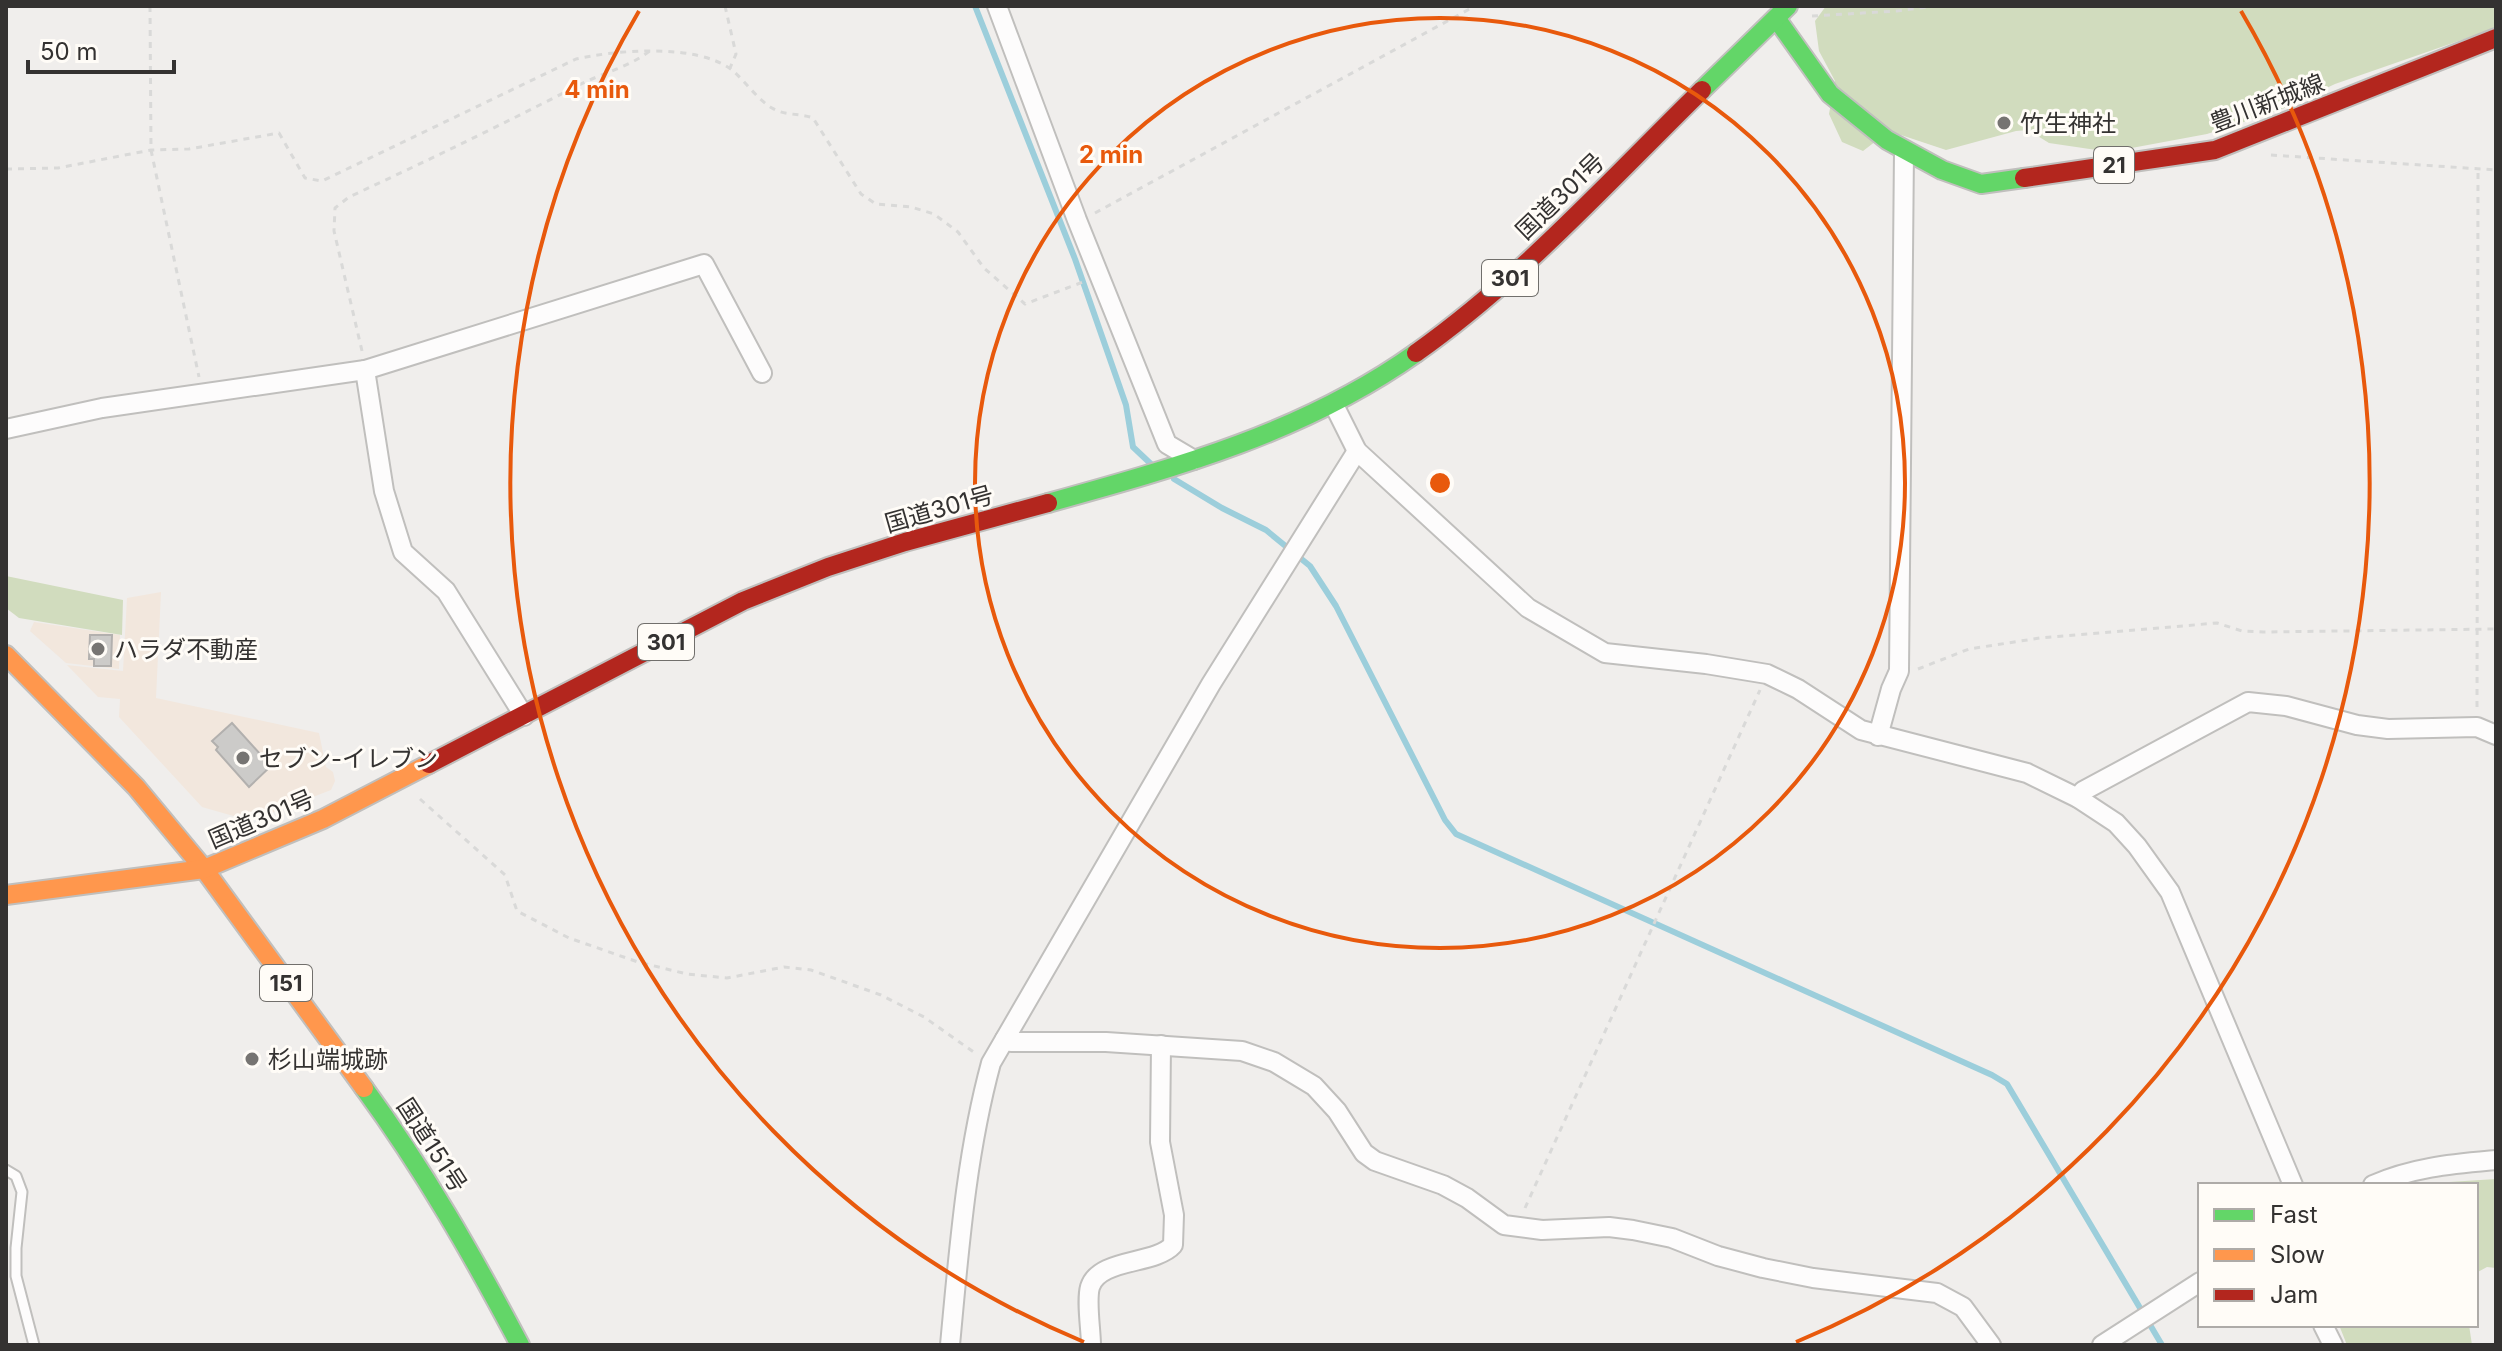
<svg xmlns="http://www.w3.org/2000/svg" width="2502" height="1351" viewBox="0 0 2502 1351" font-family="Inter,'Noto Sans JP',sans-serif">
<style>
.commercial{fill:#f2e7dd}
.green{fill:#d1dcbe}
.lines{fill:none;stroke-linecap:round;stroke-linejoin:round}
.stream{stroke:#9ccedb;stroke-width:6}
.building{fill:#cccbc9;stroke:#b2b0ae;stroke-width:2}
.lane-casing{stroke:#c0bfbd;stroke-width:13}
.street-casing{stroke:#c0bfbd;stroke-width:22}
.fast-casing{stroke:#c0bfbd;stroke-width:22}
.slow-casing{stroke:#c0bfbd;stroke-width:22}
.jam-casing{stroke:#c0bfbd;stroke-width:22}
.path{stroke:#d9d9d8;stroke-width:3;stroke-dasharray:6 6;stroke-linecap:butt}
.lane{stroke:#fdfcfc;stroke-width:9}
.street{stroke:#fdfcfc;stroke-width:18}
.fast{stroke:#63d668;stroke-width:18}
.slow{stroke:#ff974d;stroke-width:18}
.jam{stroke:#b3261e;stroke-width:18}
.ring{fill:none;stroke:#e8590c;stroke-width:4}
.poi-dot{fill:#767472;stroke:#fffcf7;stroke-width:3}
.labels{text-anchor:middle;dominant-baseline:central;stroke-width:6;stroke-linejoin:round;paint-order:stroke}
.shield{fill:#fffcf7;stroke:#716f6c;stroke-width:2}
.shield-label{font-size:22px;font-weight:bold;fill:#343231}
.street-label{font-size:24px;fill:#343231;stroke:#fffcf7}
.poi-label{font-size:24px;fill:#343231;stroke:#fffcf7;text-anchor:start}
.centre{fill:#e8590c;stroke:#fffcf7;stroke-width:4}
.ring-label{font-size:24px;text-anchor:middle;font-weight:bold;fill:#e8590c;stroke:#fffcf7;stroke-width:6;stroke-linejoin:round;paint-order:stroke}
</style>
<rect width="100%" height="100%" fill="#f0eeec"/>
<!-- commercial -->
<g class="commercial">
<path d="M161,592L156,698L319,733L326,767L333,772L335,781L331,790L251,821L202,807L119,717L120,699L98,697L67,665L123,671L127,598Z"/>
<path d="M34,622L120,635L119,669L66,663L30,631Z"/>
</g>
<!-- green -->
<g class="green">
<path d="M1826,6H2496V28L2335,84L2280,110L2207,134L2110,152L2049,143L2028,130L2016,131L1946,150L1889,131L1863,151L1842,142L1829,114L1835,81L1819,51L1815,21Z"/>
<path d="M6,576L123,600L122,635L19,618L6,608Z"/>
<path d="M2496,1179V1268L2487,1267L2476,1273V1185H2436L2449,1182Z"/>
<path d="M2339,1325H2469L2472,1345H2347Z"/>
</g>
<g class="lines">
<!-- stream -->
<g class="stream">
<path d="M975,6L1075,259L1126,405L1133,447L1151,464"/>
<path d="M1174,479L1222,508L1266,530L1310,566L1336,606L1445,820L1456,834L1992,1075L2007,1084L2162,1345"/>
</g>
</g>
<!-- building -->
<g class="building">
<path d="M90,635H112L111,666H94V659H89Z"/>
<path d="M232,723L271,766L249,787L216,750L218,747L212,741Z"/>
</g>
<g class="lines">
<defs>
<path id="lane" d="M6,1170L16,1176L22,1192L16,1248V1276L34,1345"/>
<g id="street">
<path d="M997,6L1077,220L1167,444L1194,460"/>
<path d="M365,370L384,491L403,552L446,591L524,716"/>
<path d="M1334,405L1357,451L1528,608L1605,653L1706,664L1767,674L1798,689L1861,730L2027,773L2078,798L2116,823L2137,846L2170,892L2293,1185"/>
<path d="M6,429L102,408L365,370L704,264L762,373"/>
<path d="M1878,736L1891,689L1899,671L1904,151"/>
<path d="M2078,798L2083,791L2248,702L2286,706L2357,725L2388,729L2477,727L2496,735"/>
<path d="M1005,1039L1011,1042H1106L1242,1051L1274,1062L1314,1086L1337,1111L1364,1153L1375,1161L1443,1185L1467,1198L1504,1225L1542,1230L1609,1227L1633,1230L1672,1238L1718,1256L1763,1268L1813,1278L1937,1293L1963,1307L1991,1345"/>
<path d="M2373,1185C2413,1167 2453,1164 2496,1160"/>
<path d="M2323,1325L2333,1345"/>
<path d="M950,1345C959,1250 966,1155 991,1063L1211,684L1357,451"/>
<path d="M1091,1345C1091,1330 1086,1301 1090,1287C1099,1258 1155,1265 1173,1245L1174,1215L1160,1142L1161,1045"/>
<path d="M2102,1345L2200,1282"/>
</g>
<g id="fast">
<path d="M1776,18L1830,94L1887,140L1942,170L1981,184L2024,178"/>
<path d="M1702,90L1788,6"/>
<path d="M1048,503C1178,467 1305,432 1416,353"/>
<path d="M364,1088C424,1170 473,1256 520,1345"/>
</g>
<g id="slow">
<path d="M6,655L136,787L204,869L364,1088"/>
<path d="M6,895L204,869L323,819L429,764"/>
</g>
<g id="jam">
<path d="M2024,178L2215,150L2496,38"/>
<path d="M1416,353C1522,278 1610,180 1702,90"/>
<path d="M429,764L743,601L828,567L905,542L1048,503"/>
</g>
</defs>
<!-- lane casing -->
<use href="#lane" class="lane-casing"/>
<!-- street casing -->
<use href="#street" class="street-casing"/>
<!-- fast casing -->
<use href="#fast" class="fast-casing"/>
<!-- slow casing -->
<use href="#slow" class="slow-casing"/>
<!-- jam casing -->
<use href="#jam" class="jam-casing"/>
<!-- path -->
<g class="path">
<path d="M150,6L151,150L199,377"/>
<path d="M725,6L736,54L730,68"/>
<path d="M1812,16L1897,11L1936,6"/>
<path d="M2271,155L2496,170"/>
<path d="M6,169L58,168L151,150L189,149L279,133L305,178L322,181L576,59C616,50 697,43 732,70C746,82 757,99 772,108C785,116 800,113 813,118L861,194L876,204L911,207L934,214L958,232L984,268L1025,304L1083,282"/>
<path d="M1095,213L1475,6"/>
<path d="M362,351L334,231L335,208L349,197C427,161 503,124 579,85C602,73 630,67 651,50"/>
<path d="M1918,669L1969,649L2040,638L2217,623L2242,631L2263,632L2496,629"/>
<path d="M2477,707L2478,171"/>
<path d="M420,799L505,875L517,911L569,938L638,962L687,974L727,978L784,967L811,970L881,995L924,1017L975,1053"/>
<path d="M1525,1208L1760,690"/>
</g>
<!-- lane -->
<use href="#lane" class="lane"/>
<!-- street -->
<use href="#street" class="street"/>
<!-- fast -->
<use href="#fast" class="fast"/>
<!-- slow -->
<use href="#slow" class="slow"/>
<!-- jam -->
<use href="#jam" class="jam"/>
</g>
<!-- distance rings -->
<g class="ring">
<circle cx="1440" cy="483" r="465"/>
<path d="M1084 1342A930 930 0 0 1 639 11M2241 11A930 930 0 0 1 1796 1342"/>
</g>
<!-- markers -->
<g class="poi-dot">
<circle cx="2004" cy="123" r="8"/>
<circle cx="98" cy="649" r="8"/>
<circle cx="243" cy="758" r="8"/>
<circle cx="252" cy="1059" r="8"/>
</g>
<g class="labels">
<!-- shield labels -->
<g class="shield">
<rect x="2094" y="147" width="40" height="36" rx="6"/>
<rect x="1482" y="260" width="56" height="36" rx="6"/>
<rect x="638" y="624" width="56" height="36" rx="6"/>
<rect x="260" y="965" width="52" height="36" rx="6"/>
</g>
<g class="shield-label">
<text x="2114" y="165">21</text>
<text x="1510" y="278">301</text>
<text x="666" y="642">301</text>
<text x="286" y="983">151</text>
</g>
<!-- street labels -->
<g class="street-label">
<text transform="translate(2267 103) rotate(-21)">豊川新城線</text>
<text transform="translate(1560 196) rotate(-44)">国道301号</text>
<text transform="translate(939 509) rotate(-16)">国道301号</text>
<text transform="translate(261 819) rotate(-23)">国道301号</text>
<text transform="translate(432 1145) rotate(57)">国道151号</text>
</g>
<!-- poi labels -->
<g class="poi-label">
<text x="2020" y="123">竹生神社</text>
<text x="114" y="649">ハラダ不動産</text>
<text x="259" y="758">セブン-イレブン</text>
<text x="268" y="1059">杉山端城跡</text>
</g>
</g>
<circle cx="1440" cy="483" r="12" class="centre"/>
<g class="ring-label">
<text x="597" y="98">4 min</text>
<text x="1111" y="163">2 min</text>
</g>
<!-- border -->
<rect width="2502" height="1351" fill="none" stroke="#343231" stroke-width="16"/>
<!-- legend -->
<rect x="2198" y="1183" width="280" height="144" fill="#fffcf7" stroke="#aeaba8" stroke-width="2"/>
<rect x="2214" y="1209" width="40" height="12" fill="#63d668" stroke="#aeaba8" stroke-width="2"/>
<text x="2270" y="1223" font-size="24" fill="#343231">Fast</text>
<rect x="2214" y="1249" width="40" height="12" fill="#ff974d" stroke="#aeaba8" stroke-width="2"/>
<text x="2270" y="1263" font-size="24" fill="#343231">Slow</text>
<rect x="2214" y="1289" width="40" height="12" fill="#b3261e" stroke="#aeaba8" stroke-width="2"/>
<text x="2270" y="1303" font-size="24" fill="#343231">Jam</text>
<!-- scale -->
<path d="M28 60v12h146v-12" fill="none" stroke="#343231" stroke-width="4"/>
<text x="40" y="60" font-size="24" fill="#343231" stroke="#fffcf7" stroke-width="6" paint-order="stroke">50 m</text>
</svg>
